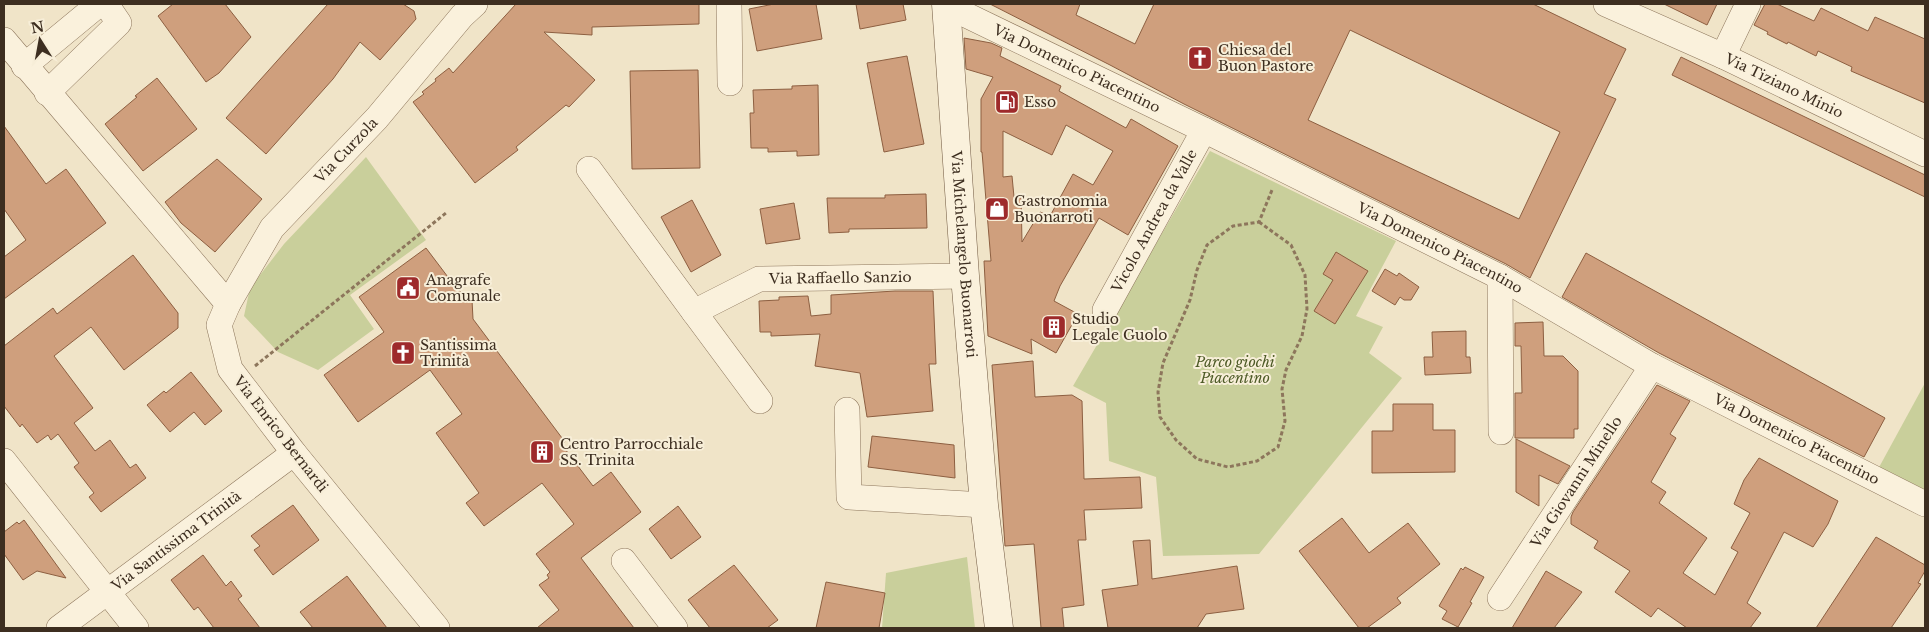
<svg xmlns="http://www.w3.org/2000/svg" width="1929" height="632" viewBox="0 0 1929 632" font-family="'Libre Baskerville',serif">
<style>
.green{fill:#c9cf9b}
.building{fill:#cf9f7d;stroke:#8d5f41;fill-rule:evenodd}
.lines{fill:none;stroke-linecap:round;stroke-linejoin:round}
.street-casing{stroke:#8d765c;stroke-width:26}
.secondary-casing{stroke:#6f573f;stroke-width:29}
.path{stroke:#8d765c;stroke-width:3;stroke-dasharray:4 2.5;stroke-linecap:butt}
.street{stroke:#faf1dc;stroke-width:25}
.secondary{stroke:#faf1dc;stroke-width:28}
.labels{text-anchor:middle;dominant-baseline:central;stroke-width:4;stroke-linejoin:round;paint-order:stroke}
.poi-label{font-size:14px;fill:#3d2e20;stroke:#f7eed8;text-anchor:start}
.street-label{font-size:14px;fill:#3d2e20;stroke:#f7eed8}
.park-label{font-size:14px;font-style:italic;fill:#4d5a26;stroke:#f7eed8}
</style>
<rect width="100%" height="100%" fill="#f0e4c8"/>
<!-- green -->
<g class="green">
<path d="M1210,151L1396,241L1356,316L1383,327L1369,353L1402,378L1259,554L1163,556L1156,477L1109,461L1106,403L1073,386Z"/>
<path d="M366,157L426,240L350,295L374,329L318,370L278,352L244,316L250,288L284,244Z"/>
<path d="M1925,383V498L1877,471Z"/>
<path d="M967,557L975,628H882L886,573Z"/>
</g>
<!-- building -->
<g class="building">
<path d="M173,4H225L251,37L219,73L206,82L158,16Z"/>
<path d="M328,4H403L414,11L416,19L380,60L360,42L333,79L266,154L226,118Z"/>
<path d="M516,4H699V24L592,27V35L544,32L595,80L569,107L566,105L516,147L518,150L475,183L413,102L424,94L422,92L436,81L435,79L449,68L453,73Z"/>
<path d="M774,4H816L822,39L757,51L749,9Z"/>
<path d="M856,4H903L906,20L860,29Z"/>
<path d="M990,4H1080L1076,15L1135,44L1154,4H1533L1626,49L1604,94L1616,99L1530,278L1506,264L1184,104L1110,65ZM1350,30L1560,132L1519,219L1308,120Z"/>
<path d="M1664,4H1717L1707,25Z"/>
<path d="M1765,4H1777L1814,21L1821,8L1868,31L1875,17L1925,39V103L1851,71L1852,67L1818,51L1816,56L1788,42L1787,44L1767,34L1768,32L1754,25Z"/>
<path d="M964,38L991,43L1002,48L1000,56L1061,86L1059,91L1126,128L1131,119L1178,146L1128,235L1099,218L1060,286L1054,301L1078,314L1056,353L1031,339L1032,354L988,336L984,261H991L982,152H981V99L993,77L966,69ZM1066,125L1113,151L1093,185L1073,174L1050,216L1040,212L1022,242L1021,196L1014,197L1012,176L1003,177V131L1052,155Z"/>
<path d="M907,56L924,144L884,152L867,63Z"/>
<path d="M1681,57L1925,175V197L1672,75Z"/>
<path d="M698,70L700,168L632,169L630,71Z"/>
<path d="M157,78L197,129L143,171L105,124L137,97L135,96Z"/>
<path d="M818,85L819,155L797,156V151L768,152V148H751L750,113H754L753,90L792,89V86Z"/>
<path d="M4,126L46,184L66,169L106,223L4,299V257L26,240L4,209Z"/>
<path d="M217,159L262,199L215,252L181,223L165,202Z"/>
<path d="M926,194L927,228L849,229V232L829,233L827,198H885V195Z"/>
<path d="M692,200L721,255L691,272L661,217Z"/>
<path d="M794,203L800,239L766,244L760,209Z"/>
<path d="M426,248L457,289L472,300L473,319L565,442L562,445L593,486L611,472L641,512L581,558L634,628H537L559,610L539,585L549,578L547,575L550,572L536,554L574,524L542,483L484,526L466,503L479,493L436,433L462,414L430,370L358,422L324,375L384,332L359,297Z"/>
<path d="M1336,252L1368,271L1335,324L1314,311L1333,280L1323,274Z"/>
<path d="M1586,253L1885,418L1864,457L1659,353L1562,297Z"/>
<path d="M133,255L178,313V328L124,370L91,327L54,356L93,408L74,423L95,451L110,440L130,468L136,464L146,478L101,512L89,497L94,493L74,467L79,463L58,434L51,440L48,435L37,443L22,424L20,427L4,406V346L53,308L57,314Z"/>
<path d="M1385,269L1397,276L1399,273L1419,287L1411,300H1404L1400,297L1395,305L1372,291Z"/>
<path d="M895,291H933L936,364H929L933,411L867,417L860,373L815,366L820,334L771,336V332H760L759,301L779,300V297L808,296L811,316L831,314V295Z"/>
<path d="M1543,322L1544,356H1563L1578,371V429H1574V438H1515V393H1522L1521,346H1515V323Z"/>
<path d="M1466,331V357H1470L1471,373L1425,375L1424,357H1433L1432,332Z"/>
<path d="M1033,361L1035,397L1072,395L1082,401L1084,479L1140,477L1142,508L1084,510L1086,540H1078L1084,605L1062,608L1064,628H1041L1034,544L1005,546L992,365Z"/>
<path d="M191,372L222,411L205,425L194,412L170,432L147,405L164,391L166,393Z"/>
<path d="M1657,385L1690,401L1670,434L1676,438L1651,482L1666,492L1659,503L1707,538L1683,573L1715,595L1738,552L1731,548L1750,513L1734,504L1744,480L1759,458L1838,501L1828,524L1813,547L1784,532L1747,603L1761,613L1750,628H1687L1658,608L1651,617L1615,592L1630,571L1594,548L1598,541L1571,524V517L1573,512Z"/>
<path d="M1393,404H1433V430H1455V472L1372,473V431H1393Z"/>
<path d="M872,436L954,445L955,478L868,467Z"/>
<path d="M1516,439L1570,466L1558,484L1539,475V506L1516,492Z"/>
<path d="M293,505L319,540L273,575L254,550L260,546L251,536Z"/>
<path d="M678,506L701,537L671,559L649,529Z"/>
<path d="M1342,518L1369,553L1408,523L1440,564L1397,598L1401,603L1367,628H1359L1299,551Z"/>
<path d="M24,520L66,578L37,571L23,580L4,554V532L17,522L19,524Z"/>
<path d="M1876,537L1925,565V571L1918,583L1921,584L1891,628H1816Z"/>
<path d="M1150,540L1152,579L1237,566L1244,609L1206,614L1197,628H1108L1102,590L1138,585L1133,541Z"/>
<path d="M203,555L226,586L231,581L242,596L238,599L260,628H214L198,607L194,610L171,580Z"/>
<path d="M734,565L778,620L767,628H710L688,600Z"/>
<path d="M1465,567L1484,577L1470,602L1472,603L1458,627L1442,619L1447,611L1439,606L1461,568L1463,570Z"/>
<path d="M1546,571L1582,592L1554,628H1512Z"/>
<path d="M347,576L387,628H313L300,612Z"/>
<path d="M826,582L885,593L879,628H816Z"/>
</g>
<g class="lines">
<defs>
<g id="street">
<path d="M729,4L730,83"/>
<path id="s1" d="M1606,4L1723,56L1925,154"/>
<path id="s2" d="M946,11H958L1204,130L1500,277L1652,366L1925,504"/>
<path d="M4,40L228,304"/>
<path d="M1723,56L1748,4"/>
<path d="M24,66L99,4"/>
<path d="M47,93L119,23L106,4"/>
<path d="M589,169L694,312"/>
<path d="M1500,277L1501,432"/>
<path id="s3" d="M1105,310L1204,130"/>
<path id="s4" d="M760,401L694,312L759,279L965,276"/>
<path d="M847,410L849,497L984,505"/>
<path d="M4,461L136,628"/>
<path d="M624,561L675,628"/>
<path id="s5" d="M1500,598L1652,366"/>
<path id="s6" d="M59,628L294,453"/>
<path id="s7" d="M437,628L294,453L230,369L219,325L228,304L272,228L377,118L462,16L475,4"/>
</g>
<g id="secondary">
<path id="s8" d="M946,4L965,276L984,505L999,628"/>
</g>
</defs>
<!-- street casing -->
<use href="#street" class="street-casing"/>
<!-- secondary casing -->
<use href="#secondary" class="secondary-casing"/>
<!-- path -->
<g class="path">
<path d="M1259,222L1291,245L1305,275L1307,309L1302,336L1286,370L1282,389L1285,421L1278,447L1257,461L1228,467L1197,459L1176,440L1160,417L1158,392L1163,363L1190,300L1197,270L1207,245L1233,226L1259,222L1272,190"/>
<path d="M255,366L446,213"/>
</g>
<!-- street -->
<use href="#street" class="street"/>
<!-- secondary -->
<use href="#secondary" class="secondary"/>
</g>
<!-- icons -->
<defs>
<symbol id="church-square" viewBox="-11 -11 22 22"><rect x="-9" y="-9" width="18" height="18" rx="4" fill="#9e2a2b" stroke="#f7eed8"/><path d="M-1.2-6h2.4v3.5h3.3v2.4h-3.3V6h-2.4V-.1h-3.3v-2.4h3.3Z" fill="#fff"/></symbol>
<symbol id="fuel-square" viewBox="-11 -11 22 22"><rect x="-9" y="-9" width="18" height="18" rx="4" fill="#9e2a2b" stroke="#f7eed8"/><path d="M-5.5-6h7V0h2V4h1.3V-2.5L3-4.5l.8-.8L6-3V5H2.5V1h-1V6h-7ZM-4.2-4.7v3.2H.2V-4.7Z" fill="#fff"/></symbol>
<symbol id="shop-square" viewBox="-11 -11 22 22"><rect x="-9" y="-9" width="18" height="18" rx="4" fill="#9e2a2b" stroke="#f7eed8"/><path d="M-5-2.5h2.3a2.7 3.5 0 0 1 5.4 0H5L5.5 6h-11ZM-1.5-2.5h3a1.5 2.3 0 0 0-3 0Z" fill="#fff"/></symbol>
<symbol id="civic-square" viewBox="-11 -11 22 22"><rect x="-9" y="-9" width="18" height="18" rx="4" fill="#9e2a2b" stroke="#f7eed8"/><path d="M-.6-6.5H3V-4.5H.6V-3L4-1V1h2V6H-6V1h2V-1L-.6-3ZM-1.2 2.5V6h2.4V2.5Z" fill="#fff"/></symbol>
<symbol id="building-square" viewBox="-11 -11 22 22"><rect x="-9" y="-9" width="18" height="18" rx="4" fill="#9e2a2b" stroke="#f7eed8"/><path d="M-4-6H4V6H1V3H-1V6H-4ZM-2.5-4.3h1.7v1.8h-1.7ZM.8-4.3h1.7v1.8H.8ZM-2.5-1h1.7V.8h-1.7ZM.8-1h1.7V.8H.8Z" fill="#fff"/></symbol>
</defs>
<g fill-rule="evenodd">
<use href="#church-square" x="1186" y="44" width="28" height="28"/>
<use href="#fuel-square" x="993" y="88" width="28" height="28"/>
<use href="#shop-square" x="983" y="195" width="28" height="28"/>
<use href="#civic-square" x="394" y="274" width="28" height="28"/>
<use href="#building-square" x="1040" y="313" width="28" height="28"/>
<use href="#church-square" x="389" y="339" width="28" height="28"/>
<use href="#building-square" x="528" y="438" width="28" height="28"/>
</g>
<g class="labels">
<!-- poi labels -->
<g class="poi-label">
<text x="1218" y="50">Chiesa del<tspan x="1218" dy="16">Buon Pastore</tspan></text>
<text x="1024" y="102">Esso</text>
<text x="1014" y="201">Gastronomia<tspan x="1014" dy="16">Buonarroti</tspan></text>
<text x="426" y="280">Anagrafe<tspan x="426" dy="16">Comunale</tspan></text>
<text x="1072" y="319">Studio<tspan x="1072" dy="16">Legale Guolo</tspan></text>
<text x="420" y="345">Santissima<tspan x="420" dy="16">Trinità</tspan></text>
<text x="560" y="444">Centro Parrocchiale<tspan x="560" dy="16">SS. Trinita</tspan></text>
</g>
<!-- street labels -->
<g class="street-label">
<text stroke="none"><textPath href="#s2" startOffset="144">Via Domenico Piacentino</textPath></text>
<text stroke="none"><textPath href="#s1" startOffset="196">Via Tiziano Minio</textPath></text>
<text stroke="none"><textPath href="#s7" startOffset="595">Via Curzola</textPath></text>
<text stroke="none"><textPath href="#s3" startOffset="102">Vicolo Andrea da Valle</textPath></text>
<text stroke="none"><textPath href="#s2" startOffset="549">Via Domenico Piacentino</textPath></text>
<text stroke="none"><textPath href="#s8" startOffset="251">Via Michelangelo Buonarroti</textPath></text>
<text stroke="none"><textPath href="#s4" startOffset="265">Via Raffaello Sanzio</textPath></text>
<text transform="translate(281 434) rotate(52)">Via Enrico Bernardi</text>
<text stroke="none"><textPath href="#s2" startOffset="954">Via Domenico Piacentino</textPath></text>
<text stroke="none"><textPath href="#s5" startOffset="139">Via Giovanni Minello</textPath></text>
<text stroke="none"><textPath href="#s6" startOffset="146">Via Santissima Trinità</textPath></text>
</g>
<!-- park labels -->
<g class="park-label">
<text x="1235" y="362">Parco giochi<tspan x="1235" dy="16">Piacentino</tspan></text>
</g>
</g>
<!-- border -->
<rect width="1929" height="632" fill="none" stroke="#3d2e20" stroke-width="10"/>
<!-- north arrow -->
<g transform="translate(40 40) rotate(349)" stroke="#f7eed8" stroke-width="4" paint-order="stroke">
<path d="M0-4L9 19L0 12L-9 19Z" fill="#3d2e20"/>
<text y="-8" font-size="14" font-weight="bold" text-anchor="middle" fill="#3d2e20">N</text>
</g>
</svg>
